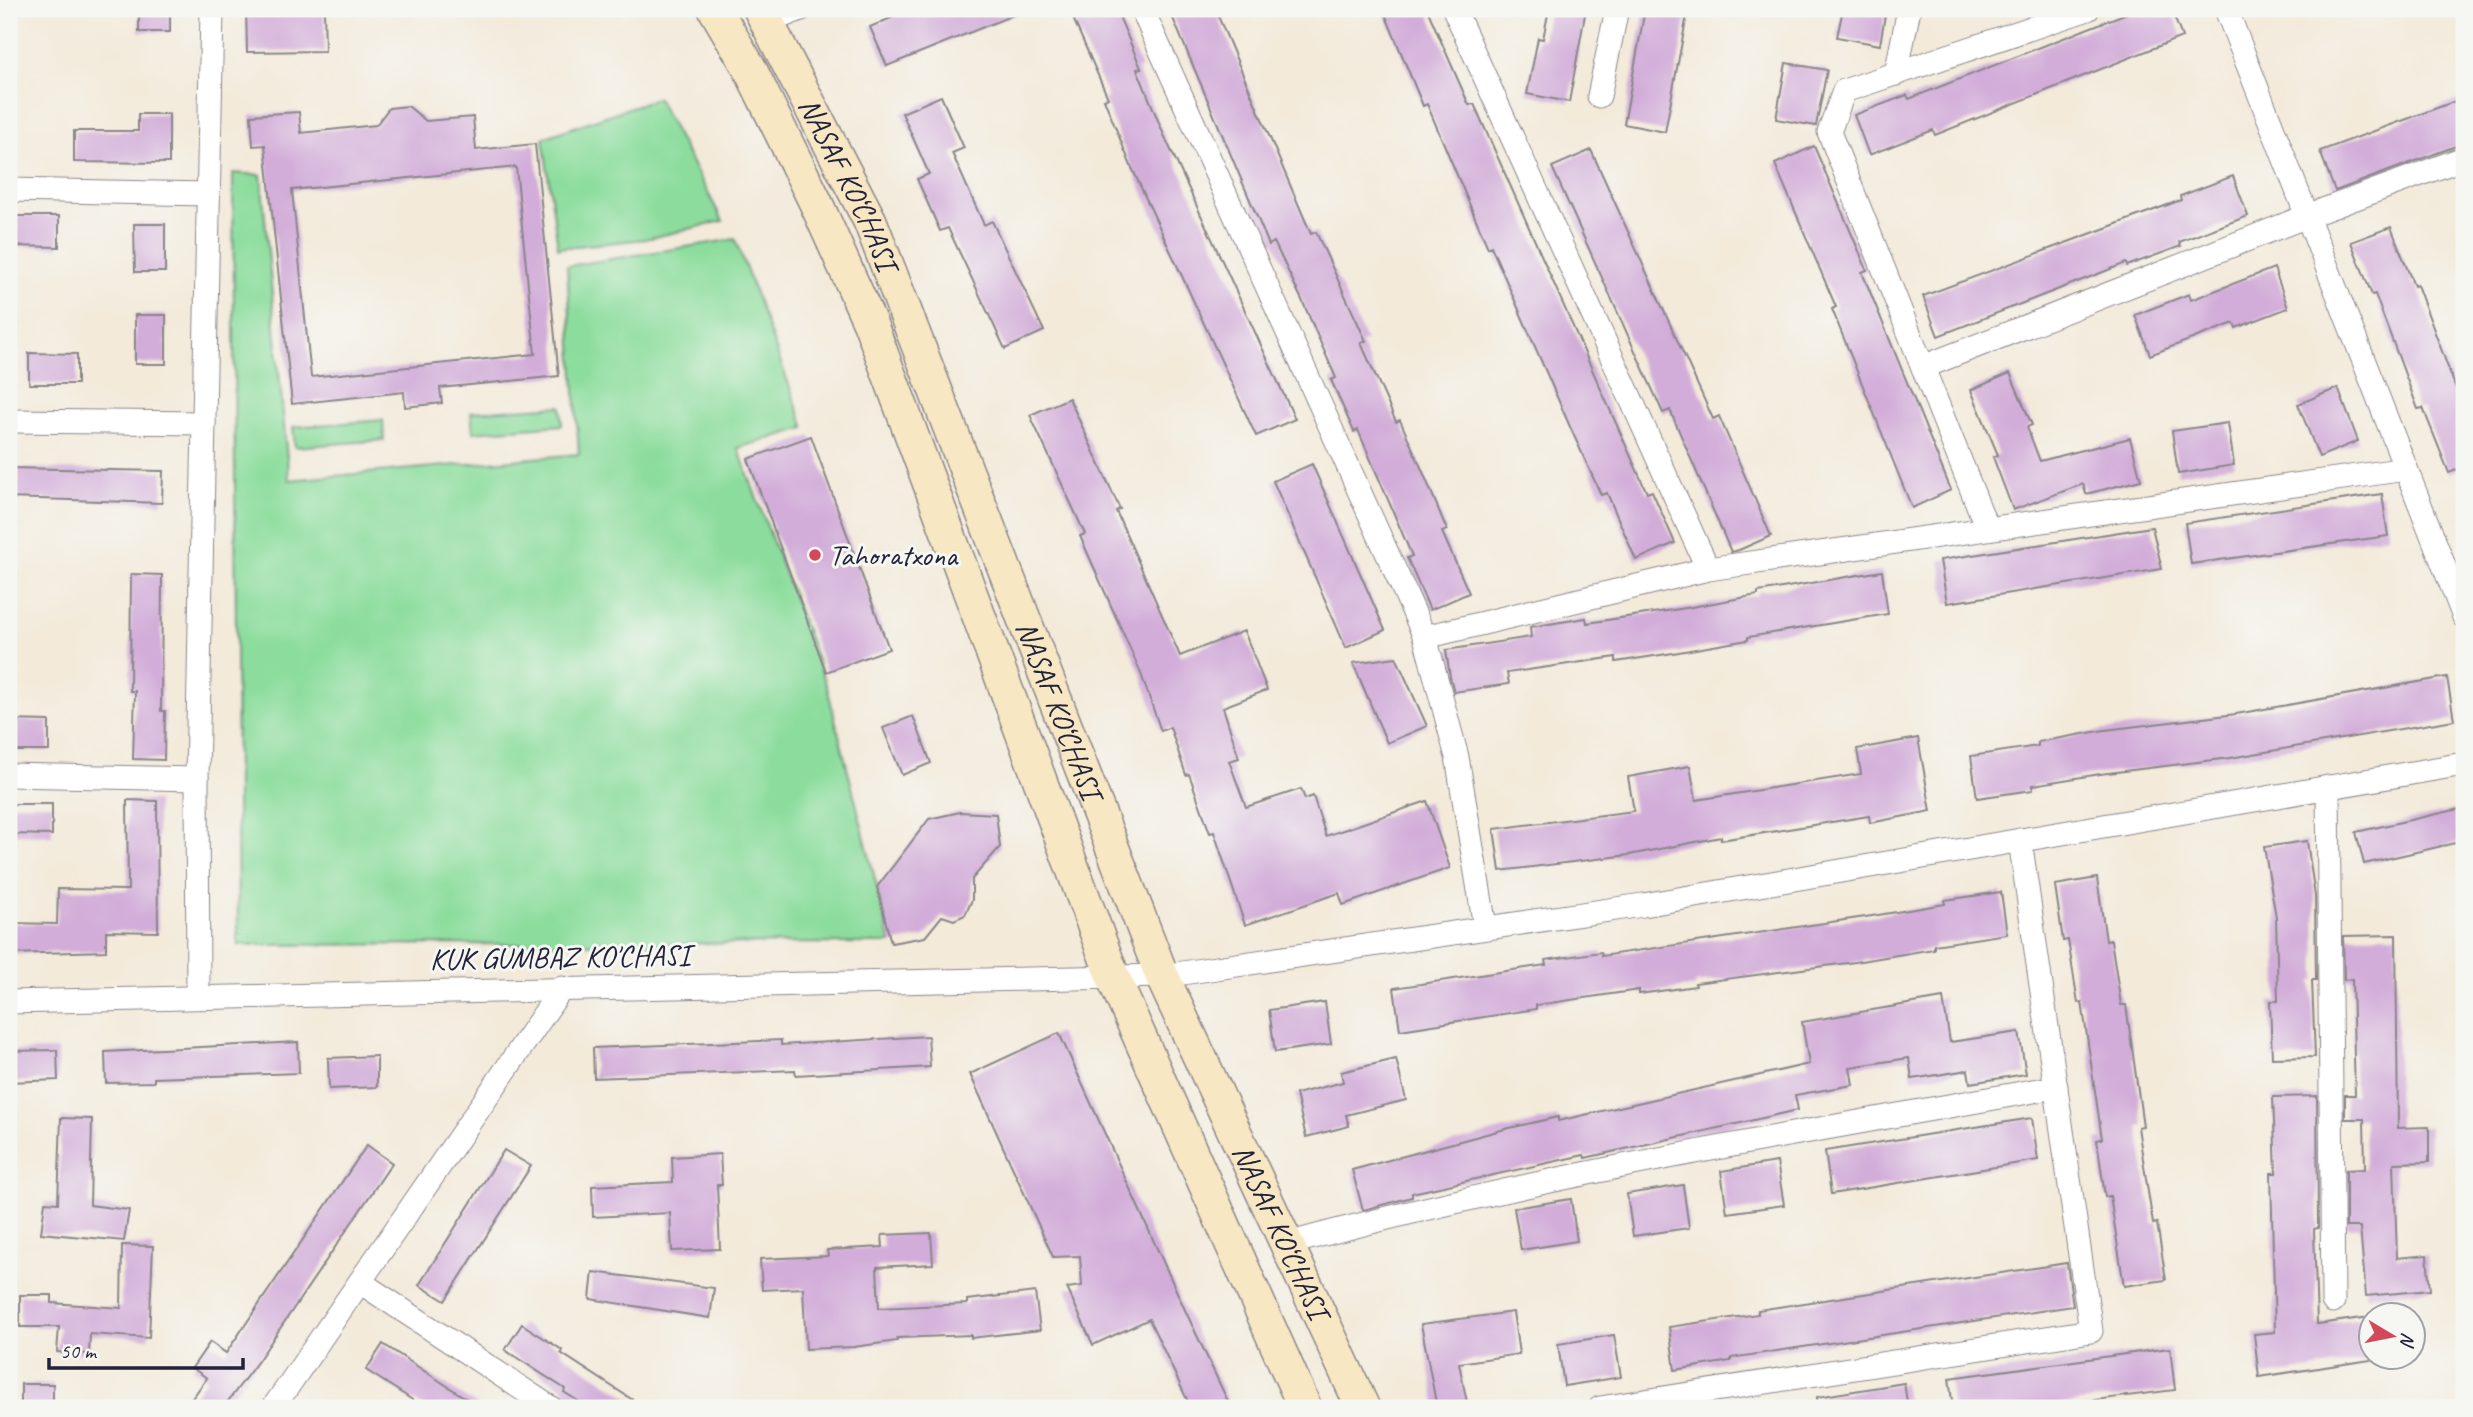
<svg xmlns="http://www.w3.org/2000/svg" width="2473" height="1417" viewBox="0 0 2473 1417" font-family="Caveat,sans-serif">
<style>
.green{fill:#8cdd9d;stroke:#57806c;stroke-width:2}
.building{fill:#d2add9;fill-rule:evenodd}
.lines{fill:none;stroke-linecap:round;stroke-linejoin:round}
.minor-casing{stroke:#8a868a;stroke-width:25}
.secondary-casing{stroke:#8a868a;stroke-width:36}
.minor{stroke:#fff;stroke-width:23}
.secondary{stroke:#f8e7c3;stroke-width:33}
.poi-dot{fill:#d1495b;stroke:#f6f6f2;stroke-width:2.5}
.labels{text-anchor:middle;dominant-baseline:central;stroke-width:6;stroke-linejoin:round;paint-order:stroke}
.street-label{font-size:30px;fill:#22223b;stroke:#f6f6f2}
.poi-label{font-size:30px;fill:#22223b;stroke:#f6f6f2;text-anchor:start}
</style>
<rect width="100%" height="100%" fill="#f6f6f2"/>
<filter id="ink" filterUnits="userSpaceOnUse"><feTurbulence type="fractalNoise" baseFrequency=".0143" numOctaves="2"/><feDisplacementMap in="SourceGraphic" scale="14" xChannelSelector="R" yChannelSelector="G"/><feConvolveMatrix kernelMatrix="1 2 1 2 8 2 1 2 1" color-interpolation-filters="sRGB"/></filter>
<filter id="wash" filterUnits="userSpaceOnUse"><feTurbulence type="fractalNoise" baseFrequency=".00686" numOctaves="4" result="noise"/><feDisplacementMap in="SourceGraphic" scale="28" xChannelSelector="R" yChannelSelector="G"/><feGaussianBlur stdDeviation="1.57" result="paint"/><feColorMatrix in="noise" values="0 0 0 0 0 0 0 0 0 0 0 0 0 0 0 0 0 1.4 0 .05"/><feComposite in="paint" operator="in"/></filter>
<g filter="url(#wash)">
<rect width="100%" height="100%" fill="#f3eada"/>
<!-- green -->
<g class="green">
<path d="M657,98L723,221L646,239L558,248L543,138Z"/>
<path d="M233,173L261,175L289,480L579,454L567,266L735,239L805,428L738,448L827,687L891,943L238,945Z"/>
<path d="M561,406L562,425L473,432L471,412Z"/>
<path d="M383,420L384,440L295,447L293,427Z"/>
</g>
<g id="blocks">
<!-- building -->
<g class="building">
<rect x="139" y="9" width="31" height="23"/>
<path d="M246,9H324L325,51L247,52Z"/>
<path d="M912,9H1028L887,66L870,27Z"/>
<path d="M1069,9H1116L1141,68L1137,69L1164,135L1295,419L1256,436L1131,166L1104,99L1108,98Z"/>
<path d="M1169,9H1215L1311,234L1316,232L1366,341L1361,343L1396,422L1400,420L1423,472L1447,530L1442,532L1469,593L1430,610L1407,558L1412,556L1386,495L1358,430L1354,432L1331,380L1336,378L1302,300L1274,242L1269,245Z"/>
<path d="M1383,9H1427L1469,105L1474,104L1647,493L1652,491L1675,543L1636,560L1607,493L1601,495L1571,429L1491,246L1488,248L1427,104L1423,106Z"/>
<path d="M1549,9H1586L1569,102L1527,94L1538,38L1543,39Z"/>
<path d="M1645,9L1687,15L1665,132L1624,124Z"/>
<path d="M1843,9H1886L1880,45L1837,37Z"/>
<path d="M2137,9H2171L2182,37L1935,135L1933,130L1869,155L1854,115L1907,95L1909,99Z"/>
<path d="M1786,63L1827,70L1816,126L1776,119Z"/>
<path d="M941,96L964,148L952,153L984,225L992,221L1044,331L1005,349L948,228L940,231L917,179L929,174L902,113Z"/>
<path d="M2464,98V143L2335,191L2320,151Z"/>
<path d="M408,106L426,121L473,117L476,150L535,144L559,376L440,388L442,403L405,407L404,392L292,404L265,145L253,146L251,115L299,112L301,133L376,125L389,108ZM516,167L535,354L311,377L292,190Z"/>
<path d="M138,114H169V163L74,162V131H138Z"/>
<path d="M1814,146L1867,270L1862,272L1951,490L1912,508L1832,309L1836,307L1775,164Z"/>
<path d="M1591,150L1713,419L1719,416L1771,536L1739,550L1731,552L1670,410L1663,413L1552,167Z"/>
<path d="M2233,176L2248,216L2179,242L2181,246L2127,266L2126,263L1938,336L1923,296L2181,200L2180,196Z"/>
<path d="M10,216H59V247L11,246Z"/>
<path d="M134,224H165V272H135Z"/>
<path d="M2391,227L2414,286L2417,285L2464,410V467L2449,473L2423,408L2418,409L2375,294L2372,295L2351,242Z"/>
<path d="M2274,268L2288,308L2236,328L2234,323L2150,355L2135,315L2189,294L2191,300Z"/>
<rect x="135" y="315" width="31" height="49"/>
<path d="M29,353L77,354V384H29Z"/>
<path d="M2010,373L2032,425L2027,427L2040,461L2130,438L2141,480L2086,494L2083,484L2013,510L1993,457L1998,455L1971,390Z"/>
<path d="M2338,388L2358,441L2319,457L2298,404Z"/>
<path d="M1069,398L1120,509L1116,511L1180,656L1244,631L1267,690L1223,707L1239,758L1229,761L1246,807L1301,789L1305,799L1313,796L1326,836L1427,801L1450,868L1343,905L1339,893L1245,925L1214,832L1210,833L1189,774L1186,775L1170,727L1161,731L1140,671L1080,536L1085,534L1030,415Z"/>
<path d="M2228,423L2234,465L2178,474L2172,431Z"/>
<path d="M811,436L889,649L826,672L748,459Z"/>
<path d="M1312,464L1385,630L1346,648L1273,481Z"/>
<path d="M9,468L163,471L162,503L9,498Z"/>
<path d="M2382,494L2388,536L2191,564L2185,523Z"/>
<path d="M2152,527L2162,569L1947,603L1940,560Z"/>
<path d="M1882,571L1888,614L1748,637V640L1673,653L1616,662V657L1507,673L1509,684L1454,692L1450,677L1446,650L1531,637L1530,627L1586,618L1587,623L1686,608L1758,595V592Z"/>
<path d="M131,574L162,575L161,711H165L164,760L133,759L135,691H130Z"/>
<path d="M1396,657L1427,726L1387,743L1353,663Z"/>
<path d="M2447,677L2454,720L2230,758L2100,774L2033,785V790L1977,798L1971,756L2038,746V742L2105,730L2236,714Z"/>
<path d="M913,716L931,763L902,775L883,728Z"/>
<path d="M9,720L49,721V751H9Z"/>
<path d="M1918,738L1931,811L1870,823L1869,816L1721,840V837L1629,855L1500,871L1494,829L1634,811L1628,777L1690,766L1696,800L1861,774L1857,749Z"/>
<path d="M127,800L157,801L158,932L106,931V951L9,954V923L57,924L58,889L128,890Z"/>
<path d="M9,804H52V835L9,834Z"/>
<path d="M2464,808V841L2364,864L2356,832Z"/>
<path d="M960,812L996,814L1000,847L972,879V900L965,915L954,920L942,916L925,937L891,943L877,887L929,819Z"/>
<path d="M2307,841L2315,896L2316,980H2312L2315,1057L2272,1058L2270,1001H2278L2276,917L2264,847Z"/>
<path d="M2097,878L2106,941L2111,940L2121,1005H2126L2143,1126L2138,1127L2153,1224L2157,1223L2166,1280L2124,1286L2110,1196L2105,1197L2097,1140L2102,1139L2082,1002L2078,1003L2068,940L2063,941L2055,885Z"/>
<path d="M2001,892L2007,934L1934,945V949L1855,962L1695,983L1696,986L1639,994V990L1536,1005V1009L1400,1030L1394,988L1546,965L1545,960L1601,952L1602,956L1872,916L1945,904V900Z"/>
<path d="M2396,935L2398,1128L2429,1127V1162L2394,1163L2397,1258L2427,1255L2430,1290L2366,1296L2360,1227H2346V1170L2365,1169L2364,1119H2345V1095H2355L2352,979L2344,980L2343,936Z"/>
<path d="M1943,998L1950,1042L2019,1032L2026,1074L1970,1083L1968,1070L1912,1079L1909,1058L1850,1067L1853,1085L1795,1095L1798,1110L1585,1158L1584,1155L1412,1193V1197L1363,1210L1352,1170L1505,1129L1558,1117V1121L1809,1064L1802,1022Z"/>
<path d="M1325,1002L1331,1044L1275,1052L1269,1010Z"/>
<path d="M1059,1033L1186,1312L1231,1408H1191L1149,1319L1093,1345L1067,1288L1082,1286L1080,1256L1053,1257L970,1074Z"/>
<path d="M928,1036L930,1067L796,1075L795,1070L594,1078L593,1048L781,1040V1045Z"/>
<path d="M298,1042L299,1073L154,1078V1082L106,1083L105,1052Z"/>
<path d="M57,1050L58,1080L9,1082V1051Z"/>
<path d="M377,1056V1087L329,1089L328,1058Z"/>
<path d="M1396,1059L1406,1100L1346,1115L1349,1126L1306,1137L1296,1094L1343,1082L1341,1072Z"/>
<path d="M2317,1096L2318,1228L2314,1229L2317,1324L2371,1317V1360L2259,1377L2254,1334L2275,1332L2271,1173H2276L2273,1097Z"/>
<path d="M61,1118L92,1119L90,1205L129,1210L124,1241L41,1233L45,1202L58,1203Z"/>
<path d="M2032,1118L2038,1160L1831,1194L1825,1151Z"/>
<path d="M367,1145L392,1163L258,1361L223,1408H185L207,1378L192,1368L210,1342L226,1353Z"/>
<path d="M504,1150L531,1166L445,1301L419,1285Z"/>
<path d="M720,1154L722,1185H717L720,1249L672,1251L670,1213L593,1217L592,1186L673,1182L672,1157Z"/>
<path d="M1777,1162L1784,1205L1727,1213L1721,1171Z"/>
<path d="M1683,1185L1689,1228L1633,1236L1627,1194Z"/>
<path d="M1571,1199L1577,1241L1521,1250L1514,1208Z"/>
<path d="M931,1233L933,1264L877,1267L879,1308L967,1304V1300L1035,1292L1040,1330L971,1338V1335L897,1338V1341L854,1347L806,1349L803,1288L762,1290L760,1259L828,1256L827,1250L883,1247L882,1235Z"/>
<path d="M122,1245L153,1246L149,1338L90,1334L89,1354L57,1352L59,1327H20V1295H52V1303L121,1308Z"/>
<path d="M2067,1263L2073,1306L1731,1358V1361L1675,1370L1669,1327L1758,1314V1310Z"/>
<path d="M593,1272L714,1288L710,1318L590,1299Z"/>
<path d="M1513,1312L1519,1354L1459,1363L1468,1408H1437L1421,1324Z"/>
<path d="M522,1324L562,1350L561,1353L645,1408H589L564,1392L565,1389L505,1350Z"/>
<path d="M1614,1335L1621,1377L1564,1386L1558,1344Z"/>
<path d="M383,1344L481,1408H425L366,1370Z"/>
<path d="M2170,1348L2175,1390L2031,1408H1953L1949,1378Z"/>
<path d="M1904,1383L1908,1408H1818L1817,1397Z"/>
<rect x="21" y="1384" width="32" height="24"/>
</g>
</g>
</g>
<g filter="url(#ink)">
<use href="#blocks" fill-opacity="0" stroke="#8a868a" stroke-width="2"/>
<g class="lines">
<defs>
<g id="minor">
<path d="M1142,9L1425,637L1457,757L1485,927"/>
<path d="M1454,9L1708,569"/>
<path d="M2226,9L2464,617"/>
<path d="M767,22L801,9"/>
<path d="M1896,74L1909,9"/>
<path d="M1599,96L1617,9"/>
<path d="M9,190L207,194"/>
<path d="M1923,367L2307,216L2464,158"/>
<path d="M9,421L204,423"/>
<path d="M1987,528L1829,132L1844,91L2088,9"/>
<path d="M1425,637L1708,569L2406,469"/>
<path d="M9,775L197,779"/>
<path d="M2328,787L2333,1301"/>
<path d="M198,996L197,779L212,9"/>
<path d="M9,1002L1162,976L1643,905L2464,764"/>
<path d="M1287,1244C1539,1175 1799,1133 2056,1087"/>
<path d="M360,1282L551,1408"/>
<path d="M273,1408L562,988"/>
<path d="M1600,1408L2091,1331L2020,840"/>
</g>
<g id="secondary">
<path d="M715,9L749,67L816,203L870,323L1113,977L1305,1408"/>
<path id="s1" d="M760,9L870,221L1162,976L1363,1408"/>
</g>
</defs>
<!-- minor casing -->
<use href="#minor" class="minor-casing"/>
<!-- secondary casing -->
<use href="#secondary" class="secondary-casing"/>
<!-- minor -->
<use href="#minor" class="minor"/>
<!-- secondary -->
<use href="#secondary" class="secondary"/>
</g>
</g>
<!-- markers -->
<circle class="poi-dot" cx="815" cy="555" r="7"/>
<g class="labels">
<!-- street labels -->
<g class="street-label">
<text stroke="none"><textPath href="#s1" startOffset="196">NASAF KO‘CHASI</textPath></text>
<text stroke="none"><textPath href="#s1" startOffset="763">NASAF KO‘CHASI</textPath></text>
<text transform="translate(560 957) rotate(-1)">KUK GUMBAZ KO'CHASI</text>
<text stroke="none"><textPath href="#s1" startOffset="1330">NASAF KO‘CHASI</textPath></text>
</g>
<!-- poi labels -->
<g class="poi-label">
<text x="829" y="555">Tahoratxona</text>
</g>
</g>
<!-- margin -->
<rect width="2473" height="1417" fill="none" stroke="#f6f6f2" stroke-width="35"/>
<!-- north arrow -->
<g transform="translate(2392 1336) rotate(100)"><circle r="33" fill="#f6f6f2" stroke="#a1a1a9" stroke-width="2"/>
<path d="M0-5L12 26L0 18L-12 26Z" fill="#d1495b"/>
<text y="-10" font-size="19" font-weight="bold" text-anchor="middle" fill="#22223b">N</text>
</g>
<!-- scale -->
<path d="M49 1358v10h194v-10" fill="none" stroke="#22223b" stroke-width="3.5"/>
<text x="60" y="1358" font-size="21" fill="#22223b" stroke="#f6f6f2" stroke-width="5" paint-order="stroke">50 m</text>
</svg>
